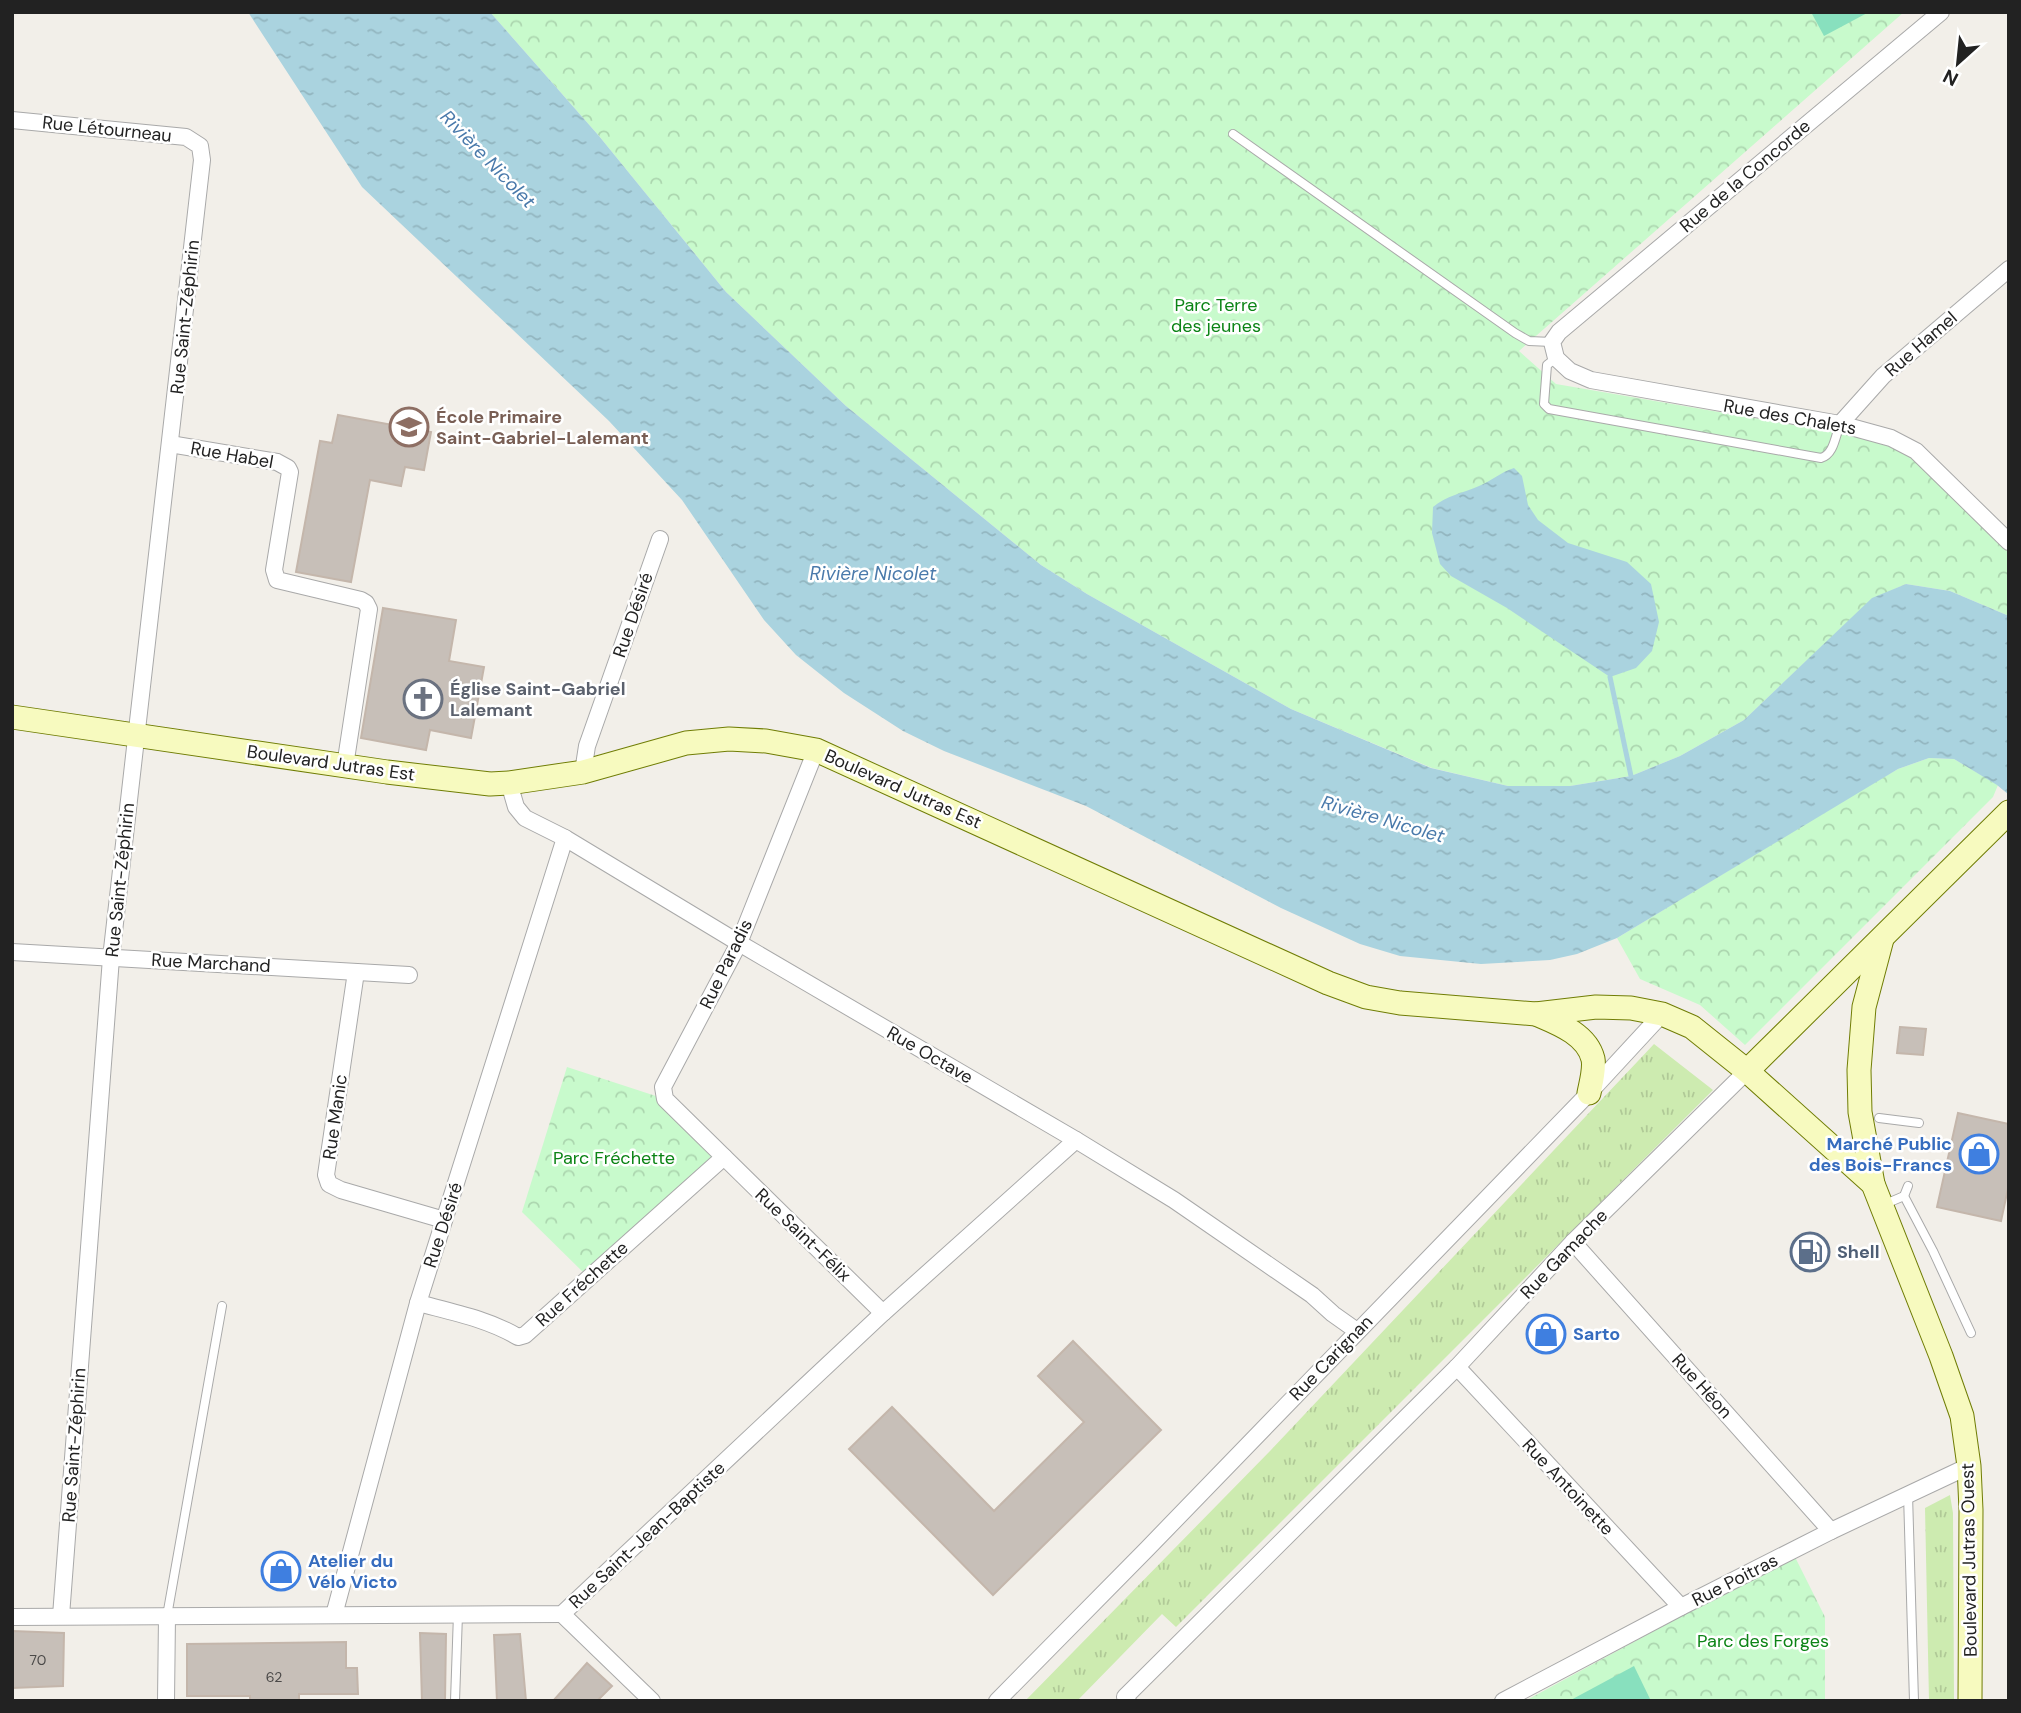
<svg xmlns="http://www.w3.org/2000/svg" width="2021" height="1713" viewBox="0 0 2021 1713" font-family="'DM Sans',sans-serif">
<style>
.grass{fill:url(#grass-tufts)}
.park{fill:url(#park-crowns)}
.pitch{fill:#88e0be}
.water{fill:url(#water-ripples)}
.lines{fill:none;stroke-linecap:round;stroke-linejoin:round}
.stream{stroke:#aad3df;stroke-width:5}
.building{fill:#c7bfb8;stroke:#c4b6ab;stroke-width:2}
.lane-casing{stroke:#a9a9a9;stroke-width:10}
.street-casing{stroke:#a9a9a9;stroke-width:18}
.secondary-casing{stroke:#707d05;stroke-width:25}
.lane{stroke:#fff;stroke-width:8}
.street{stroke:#fff;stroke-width:16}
.secondary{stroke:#f7fabf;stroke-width:23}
.labels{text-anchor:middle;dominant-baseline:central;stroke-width:5;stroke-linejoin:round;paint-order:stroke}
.number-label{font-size:14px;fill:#4b4948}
.street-label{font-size:18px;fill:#222;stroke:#fff}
.park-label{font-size:18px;fill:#0c8416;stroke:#fff}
.education-label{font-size:18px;font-weight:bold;fill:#785e54;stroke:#fff;text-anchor:start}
.worship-label{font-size:18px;font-weight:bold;fill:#5b616d;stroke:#fff;text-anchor:start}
.shop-label{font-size:18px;font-weight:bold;fill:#366cbe;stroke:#fff;text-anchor:start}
.service-label{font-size:18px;font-weight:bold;fill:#4e5e75;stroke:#fff;text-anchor:start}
.water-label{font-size:19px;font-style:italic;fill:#4a7aab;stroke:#fff}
</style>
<defs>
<pattern id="grass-tufts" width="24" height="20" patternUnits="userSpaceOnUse" patternTransform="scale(1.75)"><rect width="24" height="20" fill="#cdebb0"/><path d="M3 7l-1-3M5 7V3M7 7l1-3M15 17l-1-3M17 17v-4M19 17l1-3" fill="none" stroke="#b0c997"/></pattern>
<pattern id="park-crowns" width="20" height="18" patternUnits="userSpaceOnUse" patternTransform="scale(1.75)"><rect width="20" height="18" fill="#c8facc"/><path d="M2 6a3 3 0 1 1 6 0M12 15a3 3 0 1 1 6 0" fill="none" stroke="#acd6af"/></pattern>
<pattern id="water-ripples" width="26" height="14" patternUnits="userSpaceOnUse" patternTransform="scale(1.75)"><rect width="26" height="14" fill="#aad3df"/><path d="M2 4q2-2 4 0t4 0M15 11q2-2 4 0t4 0" fill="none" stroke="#92b5bf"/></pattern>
</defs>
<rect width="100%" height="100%" fill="#f2efe9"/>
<!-- grass -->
<g class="grass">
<path d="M1654,1044L1713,1090L1176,1627L1162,1614L1077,1701H1025L1270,1451Z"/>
<path d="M1950,1495L1953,1513L1954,1701H1929L1925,1508Z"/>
</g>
<!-- park -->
<g class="park">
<path d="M490,12H1904L1519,351L1556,384L1859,436L1897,432L2009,542V616L1950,591L1906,584L1872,599L1744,720L1680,756L1631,776L1570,786H1508L1432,768L1291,709L1087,594L1041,565L846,406L726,292L599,136Z"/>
<path d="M1929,758L1954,759L1998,785L1993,797L1745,1045L1700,1005L1640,979L1617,938L1866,787L1898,769Z"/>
<path d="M567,1067L665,1099L724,1157L589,1278L522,1212Z"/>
<path d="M1794,1555L1825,1617V1701H1525Z"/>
</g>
<!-- pitch -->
<g class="pitch">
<path d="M1811,12H1869L1824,36Z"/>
<path d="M1634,1666L1651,1701H1569Z"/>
</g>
<!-- water -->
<g class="water">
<path d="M248,12H490L599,136L726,292L846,406L1041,565L1087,594L1291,709L1431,768L1508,786H1570L1631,776L1680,756L1744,720L1872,598L1906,584L1950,591L2009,616V795L1997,785L1954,759L1929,758L1898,769L1617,938L1577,954L1550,960L1481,964L1400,956L1360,944L1281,908L1086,806L944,751L903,731L844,693L796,655L764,620L682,500L609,421L362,187Z"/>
<path d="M1514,468L1522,476L1528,505L1538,520L1568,543L1627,562L1651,584L1659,622L1652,651L1636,668L1610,677L1507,608L1451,576L1440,564L1432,533L1433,507C1446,496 1463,493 1479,486C1491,481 1501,472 1514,468Z"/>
</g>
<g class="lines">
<!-- stream -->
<path class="stream" d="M1610,677L1631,776"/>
</g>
<!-- building -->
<g class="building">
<path d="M338,415L431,432L424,470L405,467L401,486L370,480L351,582L296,572L320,441L332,443Z"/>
<path d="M383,608L456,620L449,661L484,667L471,738L430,730L426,750L361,738Z"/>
<path d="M1900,1027L1926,1029L1923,1055L1897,1053Z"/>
<path d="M1958,1113L2009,1124V1184L2001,1221L1937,1207Z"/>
<path d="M1073,1341L1161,1430L993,1595L849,1449L892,1407L994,1511L1084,1422L1038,1376Z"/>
<path d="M12,1631L64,1633L63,1686L12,1688Z"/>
<path d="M420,1633L446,1634L445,1701H422Z"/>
<path d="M520,1634L526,1701H497L494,1635Z"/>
<path d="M346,1642V1668H357L358,1694H299V1701H250V1696H187V1644Z"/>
<path d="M587,1663L612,1686L597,1701H553Z"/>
</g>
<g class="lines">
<defs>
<g id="lane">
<path d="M1233,134L1515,333L1529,341L1552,342"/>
<path d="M1556,358L1547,365L1544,404L1549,409L1821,458C1834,454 1835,437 1840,424"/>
<path d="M1879,1118L1919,1123"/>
<path d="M1904,1196L1933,1251L1971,1333"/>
<path d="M1883,1205L1904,1196L1908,1186"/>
<path d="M1908,1494L1914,1701"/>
<path d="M167,1616L222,1306"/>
<path d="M455,1701L458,1614"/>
</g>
<g id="street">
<path d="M1941,12L1559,332L1552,342L1556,358L1570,371L1591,380L1840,424L1891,438L1916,451L2009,542"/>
<path d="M12,120L186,137L200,146L202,160L111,958L61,1616"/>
<path d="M1840,424L1883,376L2009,269"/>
<path d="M170,444L277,462L288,468L290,472L274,570L277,580L361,600L366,603L369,609L345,766"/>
<path d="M816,750L739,943L663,1087L665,1099L883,1313"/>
<path d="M583,772L587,746L660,539"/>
<path d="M509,783L516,807L525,818L565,838L739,943L1076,1140L1174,1200L1312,1295L1333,1314L1357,1331"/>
<path d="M12,952L409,975"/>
<path d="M356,972L326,1175L329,1184L341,1190L444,1220"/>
<path d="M1573,1242L1831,1531"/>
<path d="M418,1303C452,1312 488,1319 518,1337L525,1335L724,1157"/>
<path d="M1457,1367L1681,1607"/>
<path d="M562,1614L652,1701"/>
<path d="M334,1615L418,1303L565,838"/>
<path d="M12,1617L562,1614L883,1313L1076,1140"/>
<path d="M166,1701L167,1616"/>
<path d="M997,1701L1147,1549L1589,1093L1662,1014"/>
<path d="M1128,1701L1125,1697L1457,1367L1573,1242L1747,1071"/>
<path d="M1503,1701L1681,1607L1831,1531L1969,1466"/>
</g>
<g id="secondary">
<path d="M12,717L387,772L490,784L509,783L583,772L686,743L729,739L766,741L816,750L1328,983L1366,997L1400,1003L1536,1014L1596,1007L1631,1008L1662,1014L1692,1027L1747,1071L1873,1184L1941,1356L1962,1416L1969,1466L1971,1510L1970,1701"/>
<path d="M1536,1014C1557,1023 1587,1034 1593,1059C1595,1069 1591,1083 1589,1093"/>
<path d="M1747,1071L2009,812"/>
<path d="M1873,1184L1860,1112L1859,1070L1864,1007L1882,939"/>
</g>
</defs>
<!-- lane casing -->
<use href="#lane" class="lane-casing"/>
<!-- street casing -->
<use href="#street" class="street-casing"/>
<!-- secondary casing -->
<use href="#secondary" class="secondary-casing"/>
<!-- lane -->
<use href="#lane" class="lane"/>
<!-- street -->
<use href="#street" class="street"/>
<!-- secondary -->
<use href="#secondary" class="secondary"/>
</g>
<!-- icons -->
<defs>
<symbol id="school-ring" viewBox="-11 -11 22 22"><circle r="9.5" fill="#fff" stroke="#8d6e63" stroke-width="1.5"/><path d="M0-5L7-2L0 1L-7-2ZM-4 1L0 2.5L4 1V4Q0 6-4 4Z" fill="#8d6e63"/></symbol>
<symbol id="church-ring" viewBox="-11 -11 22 22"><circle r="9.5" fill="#fff" stroke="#6b7280" stroke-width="1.5"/><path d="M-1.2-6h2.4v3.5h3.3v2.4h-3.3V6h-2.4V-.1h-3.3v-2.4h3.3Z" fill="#6b7280"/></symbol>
<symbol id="shop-ring" viewBox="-11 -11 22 22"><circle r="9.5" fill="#fff" stroke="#3f7fe0" stroke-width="1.5"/><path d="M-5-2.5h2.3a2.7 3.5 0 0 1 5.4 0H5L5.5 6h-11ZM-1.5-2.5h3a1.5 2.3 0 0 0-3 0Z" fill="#3f7fe0"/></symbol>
<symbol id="fuel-ring" viewBox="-11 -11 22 22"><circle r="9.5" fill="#fff" stroke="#5c6f8a" stroke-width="1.5"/><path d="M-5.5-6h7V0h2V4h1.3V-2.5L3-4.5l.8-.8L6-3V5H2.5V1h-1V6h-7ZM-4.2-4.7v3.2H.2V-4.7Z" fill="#5c6f8a"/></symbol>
</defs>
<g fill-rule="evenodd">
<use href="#school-ring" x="387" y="405" width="44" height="44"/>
<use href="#church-ring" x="401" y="677" width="44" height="44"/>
<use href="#shop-ring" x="1957" y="1132" width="44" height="44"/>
<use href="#fuel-ring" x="1788" y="1230" width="44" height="44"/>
<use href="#shop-ring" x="1524" y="1312" width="44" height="44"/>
<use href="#shop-ring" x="259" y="1549" width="44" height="44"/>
</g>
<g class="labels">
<!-- number labels -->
<g class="number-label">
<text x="38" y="1660">70</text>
<text x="274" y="1677">62</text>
</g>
<!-- street labels -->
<g class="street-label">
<text transform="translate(107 129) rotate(6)">Rue Létourneau</text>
<text transform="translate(1745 176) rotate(-40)">Rue de la Concorde</text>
<text transform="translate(185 317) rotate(-84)">Rue Saint-Zéphirin</text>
<text transform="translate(1921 344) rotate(-41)">Rue Hamel</text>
<text transform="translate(1790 417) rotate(10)">Rue des Chalets</text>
<text transform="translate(232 455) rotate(10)">Rue Habel</text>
<text transform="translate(633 615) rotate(-71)">Rue Désiré</text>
<text transform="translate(331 763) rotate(8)">Boulevard Jutras Est</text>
<text transform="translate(903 789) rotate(24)">Boulevard Jutras Est</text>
<text transform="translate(120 880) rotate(-84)">Rue Saint-Zéphirin</text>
<text transform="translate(211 963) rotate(3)">Rue Marchand</text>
<text transform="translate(726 964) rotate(-64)">Rue Paradis</text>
<text transform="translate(930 1055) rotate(30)">Rue Octave</text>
<text transform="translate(335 1117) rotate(-82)">Rue Manic</text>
<text transform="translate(443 1225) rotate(-72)">Rue Désiré</text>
<text transform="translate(803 1235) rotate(44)">Rue Saint-Félix</text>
<text transform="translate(1564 1254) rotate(-46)">Rue Gamache</text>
<text transform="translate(582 1284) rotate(-42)">Rue Fréchette</text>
<text transform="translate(1331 1358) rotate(-46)">Rue Carignan</text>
<text transform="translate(1702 1386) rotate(48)">Rue Héon</text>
<text transform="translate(74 1445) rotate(-86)">Rue Saint-Zéphirin</text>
<text transform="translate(1568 1487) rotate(47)">Rue Antoinette</text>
<text transform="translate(647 1535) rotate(-43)">Rue Saint-Jean-Baptiste</text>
<text transform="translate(1969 1560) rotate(-91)">Boulevard Jutras Ouest</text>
<text transform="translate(1735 1580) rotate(-27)">Rue Poitras</text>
</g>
<!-- park labels -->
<g class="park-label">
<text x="1216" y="305">Parc Terre<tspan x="1216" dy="21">des jeunes</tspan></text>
<text x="614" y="1158">Parc Fréchette</text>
<text x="1763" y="1641">Parc des Forges</text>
</g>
<!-- education labels -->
<g class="education-label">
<text x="436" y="417">École Primaire<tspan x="436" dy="21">Saint-Gabriel-Lalemant</tspan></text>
</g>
<!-- worship labels -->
<g class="worship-label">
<text x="450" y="689">Église Saint-Gabriel<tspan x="450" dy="21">Lalemant</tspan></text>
</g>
<!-- shop labels -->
<g class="shop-label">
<text x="1952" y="1144" text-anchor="end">Marché Public<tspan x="1952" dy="21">des Bois-Francs</tspan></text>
<text x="1573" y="1334">Sarto</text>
<text x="308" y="1561">Atelier du<tspan x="308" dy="21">Vélo Victo</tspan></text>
</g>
<!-- service labels -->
<g class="service-label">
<text x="1837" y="1252">Shell</text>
</g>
<!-- water labels -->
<g class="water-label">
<text transform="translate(488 159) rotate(46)">Rivière Nicolet</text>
<text x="873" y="573">Rivière Nicolet</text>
<text transform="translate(1383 819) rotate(16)">Rivière Nicolet</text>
</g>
</g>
<!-- border -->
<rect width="2021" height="1713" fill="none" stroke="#222222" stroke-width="28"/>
<!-- north arrow -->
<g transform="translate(1958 63) rotate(207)" stroke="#ffffff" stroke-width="5" paint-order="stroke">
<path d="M0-5L12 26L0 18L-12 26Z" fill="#222222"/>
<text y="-10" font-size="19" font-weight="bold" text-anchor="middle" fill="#222222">N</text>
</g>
</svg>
